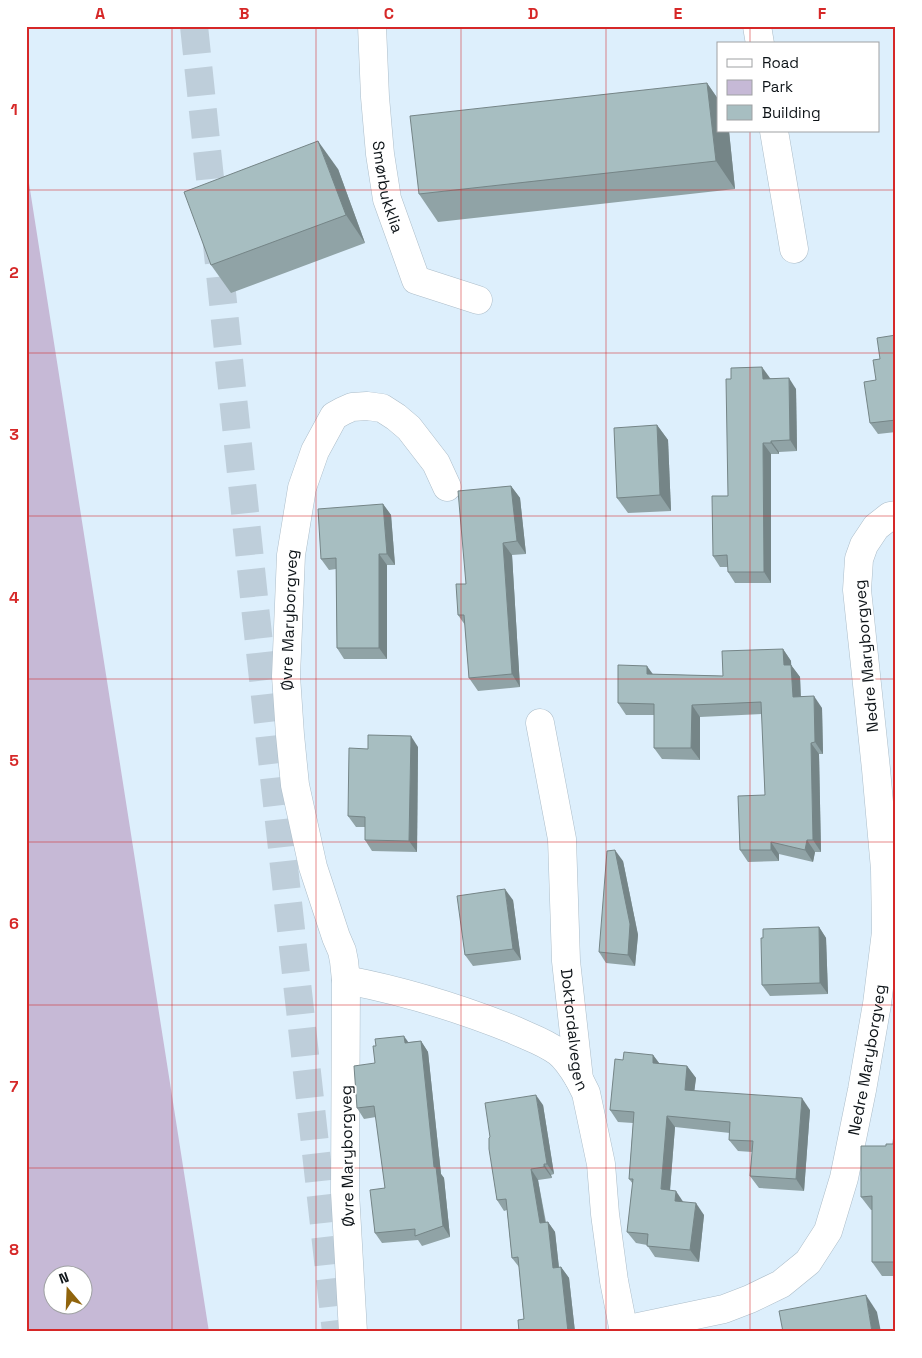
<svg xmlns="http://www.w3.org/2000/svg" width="922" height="1358" viewBox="0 0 922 1358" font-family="'Space Grotesk',sans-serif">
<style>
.green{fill:#c6b9d6;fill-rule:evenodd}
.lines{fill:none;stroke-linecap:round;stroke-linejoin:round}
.major-tunnel{stroke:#beceda;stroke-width:28;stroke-dasharray:28 14;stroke-linecap:butt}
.minor-casing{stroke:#acbdc9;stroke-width:29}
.minor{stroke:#fff;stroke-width:28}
.wall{fill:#90a3a6}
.shaded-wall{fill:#758587}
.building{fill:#a7bec1;stroke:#758587}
.grid{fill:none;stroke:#d62828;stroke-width:1;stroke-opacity:0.55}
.labels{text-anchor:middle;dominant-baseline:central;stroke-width:4;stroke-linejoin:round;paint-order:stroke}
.street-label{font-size:16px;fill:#0e1418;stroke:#fff}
.neatline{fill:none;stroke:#d62828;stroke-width:2}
.grid-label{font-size:16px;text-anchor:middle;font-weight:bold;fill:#d62828}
</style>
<rect width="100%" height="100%" fill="#ddeffc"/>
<!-- green -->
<path class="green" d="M26,164L209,1332H26ZM52,1276H82V1306H52Z"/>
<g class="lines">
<!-- major-tunnel -->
<path class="major-tunnel" d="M194,26L255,607L336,1332"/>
<defs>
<g id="minor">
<path id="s1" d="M372,26L375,97L380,154L387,199L416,280L478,300"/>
<path d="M757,26L760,44"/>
<path d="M774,131L794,249"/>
<path id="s2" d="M540,723L562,839L566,961L579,1079L586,1093L601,1164L605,1214L614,1281L624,1332"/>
<path d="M346,980C404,991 459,1008 514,1030C529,1037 545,1042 558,1052C567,1059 573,1069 579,1079"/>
<path id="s3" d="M624,1330L724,1309L750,1299L781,1284L808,1262L828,1231L844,1178L862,1090L877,1004L886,932L885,869L876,769L857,590L859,559L864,545L876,527L890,516L896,515"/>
<path id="s4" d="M353,1332L345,1192L346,980L344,961L342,951L336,937L313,867L295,785L290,735L286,676L291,555L302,488L315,451L334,416L343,411L352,407L367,406L382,408L396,417L409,428L436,463L447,487"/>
</g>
</defs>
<!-- minor casing -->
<use href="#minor" class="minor-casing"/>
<!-- minor -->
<use href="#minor" class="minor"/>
</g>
<!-- wall -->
<g class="wall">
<path d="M299,26H321V29Z"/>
<path d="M707,83L718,99V131H729L735,189L438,222L419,194Z"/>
<path d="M338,169L365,243L231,293L211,265Z"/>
<path d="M896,335V432L878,434L870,423L876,380L880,359Z"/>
<path d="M770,378L796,389L797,451L779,452V454H771V583H735L728,572V567H720L713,556L728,496Z"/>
<path d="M657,425L668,440L671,511L628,513L617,498Z"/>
<path d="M511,486L520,498L526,554L512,555L520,687L478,691L469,678L465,625L458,615L466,584Z"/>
<path d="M383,504L391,515L395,565H387V659H344L337,648L336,569L329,570L321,559Z"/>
<path d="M783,649L791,661V665L800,677L801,696L822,708L823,754H819L821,852H815L813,862L779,854V861L748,862L740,850L765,795L762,714L700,717V760L662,759L654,748V715H626L618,703L653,674L723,676Z"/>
<path d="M418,747L417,852L372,851L365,840V827H356L348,816L368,749Z"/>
<path d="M623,861L638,935L635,966L606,963L599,952Z"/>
<path d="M513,900L521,960L473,966L465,955Z"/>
<path d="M819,927L826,938L828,994L770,996L762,985Z"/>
<path d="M421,1041L428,1052L441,1174L444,1178L450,1237L422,1246L418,1240L382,1243L375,1233L385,1188L376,1117L364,1119L357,1108L375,1063L409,1042Z"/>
<path d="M653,1055L659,1063L687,1066L696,1078L694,1091L810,1110L804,1191L759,1188L750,1176L752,1152L738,1151L729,1140L730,1133L675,1127L670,1191L683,1202L704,1215L699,1262L655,1257L647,1245L636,1243L627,1232L633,1184L629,1179L633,1123L618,1122L610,1110L623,1060Z"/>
<path d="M543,1105L554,1174L551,1175L552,1178L538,1180L546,1222H548L555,1232L559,1267H561L569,1278L575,1332H519L524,1319L519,1267L512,1258L507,1210L504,1211L497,1200Z"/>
<path d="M896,1112V1276H882L872,1262V1210H871L861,1197L886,1146L893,1144Z"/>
</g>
<!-- shaded-wall -->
<g class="shaded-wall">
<path d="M707,83L718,99V131H729L735,189L716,161Z"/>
<path d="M318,141L338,169L365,243L346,215Z"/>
<path d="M762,367L770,378V389L763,379Z"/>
<path d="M789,378L796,389L797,451L790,440Z"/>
<path d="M657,425L668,440L671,511L660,495Z"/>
<path d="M771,441L779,452V454L771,443Z"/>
<path d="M763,443L771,454V583L764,572Z"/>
<path d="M511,486L520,498L526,554L517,541Z"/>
<path d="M383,504L391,515L395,565L387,554Z"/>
<path d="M503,543L512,555L520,687L512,674Z"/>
<path d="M379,554L387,565V659L379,648Z"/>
<path d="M783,649L791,661L792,677L784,665Z"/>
<path d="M791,665L800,677L801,708L793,697Z"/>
<path d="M647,666L655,677L647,674Z"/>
<path d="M814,696L822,708L823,754L815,742Z"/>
<path d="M692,705L700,717V760L691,748Z"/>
<path d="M411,736L418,747L417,852L409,841Z"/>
<path d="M811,743L819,754L821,852L813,840Z"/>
<path d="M807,840L815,852L813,862L805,850Z"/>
<path d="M771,842L779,854V861L771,850Z"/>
<path d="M615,850L623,861L638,935L635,966L628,955Z"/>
<path d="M505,889L513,900L521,960L513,949Z"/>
<path d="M819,927L826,938L828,994L820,983Z"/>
<path d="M404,1036L411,1046L405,1043Z"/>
<path d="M421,1041L428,1052L441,1174L444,1178L450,1237L443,1226L434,1167Z"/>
<path d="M653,1055L662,1067L653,1063Z"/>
<path d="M687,1066L696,1078L693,1102L685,1090Z"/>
<path d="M536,1095L543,1105L554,1174L547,1164Z"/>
<path d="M802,1098L810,1110L804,1191L796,1179Z"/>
<path d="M667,1116L675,1127L669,1201L661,1189Z"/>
<path d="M544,1164L551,1175L552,1178L544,1167Z"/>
<path d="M531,1169L538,1180L547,1233L540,1223Z"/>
<path d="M676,1191L684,1203L675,1201Z"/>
<path d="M696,1203L704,1215L699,1262L690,1250Z"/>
<path d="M548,1222L555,1232L560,1278L553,1268Z"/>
<path d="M561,1267L569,1278L575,1332H568Z"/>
<path d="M866,1295L877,1312L881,1332H872Z"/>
</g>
<!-- building -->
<g class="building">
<path d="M707,83L716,161L419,194L410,116Z"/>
<path d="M318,141L346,215L211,265L184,192Z"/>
<path d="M896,335V420L870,423L864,382L876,380L873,360L880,359L877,338Z"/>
<path d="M762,367L763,379L789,378L790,440L771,441V443H763L764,572H728L727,555L713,556L712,496H728L726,379H731V368Z"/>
<path d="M657,425L660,495L617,498L614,428Z"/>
<path d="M511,486L517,541L503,543L512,674L469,678L464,615H458L456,584H466L458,491Z"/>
<path d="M383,504L387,554H379V648H337L336,558L321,559L318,509Z"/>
<path d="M783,649L784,665H791L793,697L814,696L815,742L811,743L813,840H807L805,850L771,842V850H740L738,796L765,795L761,702L692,705L691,748H654V704L618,703V665L647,666V674L723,676L722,651Z"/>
<path d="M368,735L411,736L409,841L365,840V817L348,816L349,748L368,749Z"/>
<path d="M615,850L630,924L628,955L599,952L607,851Z"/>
<path d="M505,889L513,949L465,955L457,896Z"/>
<path d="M819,927L820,983L762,985L761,938H763V929Z"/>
<path d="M404,1036L405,1043L421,1041L434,1167H436L443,1226L415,1236V1229L375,1233L370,1190L385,1188L374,1106L357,1108L354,1066L375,1063L373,1046H376L375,1039Z"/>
<path d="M624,1052L653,1055V1063L687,1066L685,1090L802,1098L796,1179L750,1176L753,1141L729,1140L730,1122L667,1116L661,1189L676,1191L675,1201L696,1203L690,1250L647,1246L648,1234L627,1232L633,1179H629L634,1112L610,1110L615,1059L623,1060Z"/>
<path d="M536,1095L547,1164H544V1167L531,1169L540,1223L548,1222L553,1268L561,1267L568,1332H519L518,1320L524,1319L518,1257L512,1258L506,1199L497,1200L489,1149V1138L490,1137L485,1103Z"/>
<path d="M896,1112V1262H872V1196L861,1197V1146H886V1144H893Z"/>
<path d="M866,1295L872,1332H783L779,1311Z"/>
</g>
<!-- grid -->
<path class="grid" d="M172,26V1332M316,26V1332M461,26V1332M606,26V1332M750,26V44M750,131V1332M26,190H896M26,353H896M26,516H896M26,679H896M26,842H896M26,1005H896M26,1168H896"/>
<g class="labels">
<!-- street labels -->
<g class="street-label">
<text stroke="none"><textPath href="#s1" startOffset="162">Smørbukklia</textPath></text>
<text stroke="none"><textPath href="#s4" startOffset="720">Øvre Maryborgveg</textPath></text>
<text transform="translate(866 656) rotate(-95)">Nedre Maryborgveg</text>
<text stroke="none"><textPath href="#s2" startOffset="309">Doktordalvegen</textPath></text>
<text stroke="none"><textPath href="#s3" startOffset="412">Nedre Maryborgveg</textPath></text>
<text transform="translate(347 1156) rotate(-91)">Øvre Maryborgveg</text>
</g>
</g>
<!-- border -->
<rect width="922" height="1358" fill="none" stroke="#ffffff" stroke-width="55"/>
<!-- legend -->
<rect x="717" y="42" width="162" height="90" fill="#ffffff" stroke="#9fa1a3"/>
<rect x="727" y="59" width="25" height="8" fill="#ffffff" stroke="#9fa1a3"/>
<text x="762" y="68" font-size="15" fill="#0e1418">Road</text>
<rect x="727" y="80" width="25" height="15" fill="#c6b9d6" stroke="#9fa1a3"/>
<text x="762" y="92" font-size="15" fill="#0e1418">Park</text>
<rect x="727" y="105" width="25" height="15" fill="#a7bec1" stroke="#9fa1a3"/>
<text x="762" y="118" font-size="15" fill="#0e1418">Building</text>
<!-- north arrow -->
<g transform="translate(68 1290) rotate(341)"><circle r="24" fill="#ffffff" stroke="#9fa1a3"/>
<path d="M0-4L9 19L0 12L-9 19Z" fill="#90640c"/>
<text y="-8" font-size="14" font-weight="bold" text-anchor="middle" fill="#0e1418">N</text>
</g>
<rect x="28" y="28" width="866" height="1302" class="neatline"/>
<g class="grid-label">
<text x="100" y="19">A</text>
<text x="244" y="19">B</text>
<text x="389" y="19">C</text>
<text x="533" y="19">D</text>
<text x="678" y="19">E</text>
<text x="822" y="19">F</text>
<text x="14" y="115">1</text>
<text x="14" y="278">2</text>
<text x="14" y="440">3</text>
<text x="14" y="603">4</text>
<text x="14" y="766">5</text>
<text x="14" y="929">6</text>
<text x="14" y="1092">7</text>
<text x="14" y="1255">8</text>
</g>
</svg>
